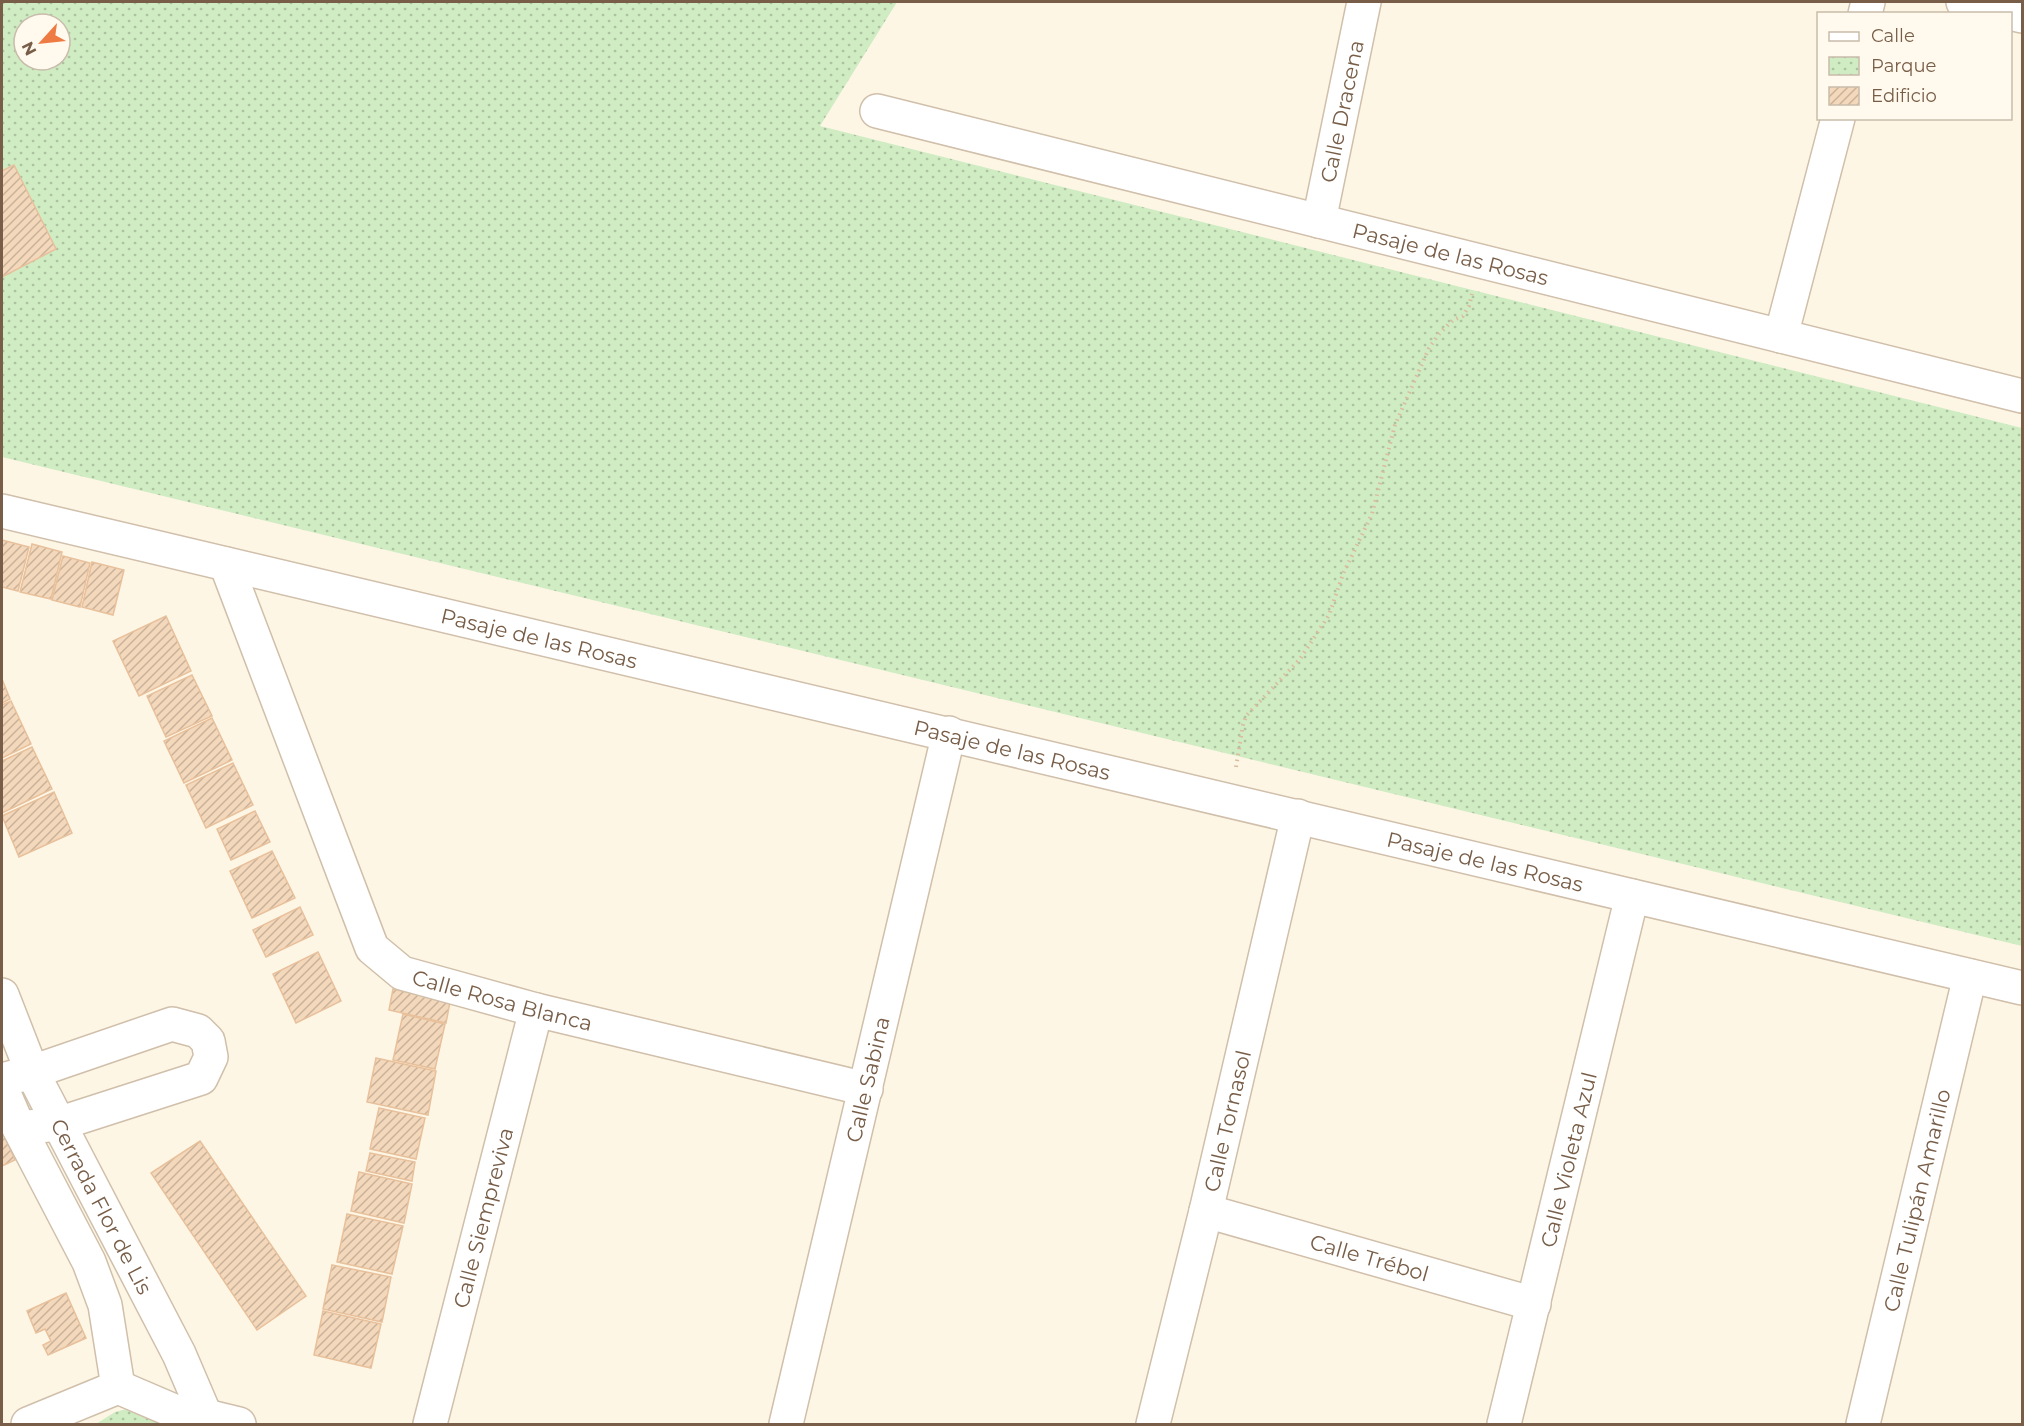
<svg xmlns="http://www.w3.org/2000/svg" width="2024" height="1426" viewBox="0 0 2024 1426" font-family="Montserrat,sans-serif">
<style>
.park{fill:url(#park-dots);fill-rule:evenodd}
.building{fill:url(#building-hatch);stroke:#e8c09b;stroke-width:1.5}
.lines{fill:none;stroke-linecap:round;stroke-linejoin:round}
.minor-casing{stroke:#d0bfaa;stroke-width:36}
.path{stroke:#dabb9e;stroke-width:4;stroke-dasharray:1.5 4.5;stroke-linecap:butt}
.minor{stroke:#fff;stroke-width:33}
.labels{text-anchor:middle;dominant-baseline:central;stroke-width:4.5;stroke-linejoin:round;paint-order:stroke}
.street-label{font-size:21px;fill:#785e48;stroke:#fffaed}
</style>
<defs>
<pattern id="park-dots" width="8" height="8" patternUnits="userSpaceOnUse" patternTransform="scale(1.5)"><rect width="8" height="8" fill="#cfecc3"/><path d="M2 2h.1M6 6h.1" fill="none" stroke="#adc2a0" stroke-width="1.8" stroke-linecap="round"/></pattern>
<pattern id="building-hatch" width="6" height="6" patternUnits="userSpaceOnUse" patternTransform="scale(1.5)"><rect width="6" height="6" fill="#f4d8bb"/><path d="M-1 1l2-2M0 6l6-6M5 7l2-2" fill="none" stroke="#cab29a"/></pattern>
</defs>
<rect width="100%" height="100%" fill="#fdf6e5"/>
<!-- park -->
<g class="park">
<path d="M2,2H897L820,126L2022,428V946L2,457ZM24,24H60V60H24Z"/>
<path d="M142,1405L199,1424H96L115,1412Z"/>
</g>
<!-- building -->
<g class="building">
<path d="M14,165L56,249L2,277V171Z"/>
<path d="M2,540L29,547L18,591L2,587Z"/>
<path d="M32,544L62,552L51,599L20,592Z"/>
<path d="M63,556L90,563L80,607L52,600Z"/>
<path d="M92,562L124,570L113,615L82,607Z"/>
<path d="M166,616L191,671L139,696L113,641Z"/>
<path d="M192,675L212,716L166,737L147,696Z"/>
<path d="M2,679L10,699L2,703Z"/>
<path d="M11,701L31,744L2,758V705Z"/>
<path d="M212,718L232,760L184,783L164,741Z"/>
<path d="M32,747L52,789L2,813V761Z"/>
<path d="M233,763L253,805L206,828L186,785Z"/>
<path d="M54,792L72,833L19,857L2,816Z"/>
<path d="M255,811L270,842L231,860L217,829Z"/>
<path d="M272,851L295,898L252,918L230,871Z"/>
<path d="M300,907L313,935L266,957L253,930Z"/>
<path d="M318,952L341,1001L296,1023L273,974Z"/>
<path d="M393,989L450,1002L446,1023L389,1010Z"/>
<path d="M403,1014L445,1024L435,1069L393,1060Z"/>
<path d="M376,1058L436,1071L428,1115L367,1102Z"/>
<path d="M379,1108L425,1118L416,1159L370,1149Z"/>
<path d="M2,1130L15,1160L2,1166Z"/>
<path d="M200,1141L306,1296L257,1330L151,1173Z"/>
<path d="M370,1153L415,1162L412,1181L366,1171Z"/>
<path d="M359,1172L412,1184L404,1223L351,1211Z"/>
<path d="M347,1214L403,1226L392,1274L337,1262Z"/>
<path d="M332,1265L391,1277L382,1322L323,1309Z"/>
<path d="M66,1293L86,1338L48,1355L43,1345L51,1341L45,1329L36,1333L27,1311Z"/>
<path d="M323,1311L381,1324L371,1368L314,1355Z"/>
</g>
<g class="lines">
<defs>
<g id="minor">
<path d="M1963,2L2022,16"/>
<path d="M1865,14L1868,2"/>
<path id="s1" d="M877,111L2022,396"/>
<path id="s2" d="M1319,221L1364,2"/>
<path d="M1781,336L1838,118"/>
<path id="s3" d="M2,511L2022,988"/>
<path id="s4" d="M226,564L372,948L402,973L536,1010L866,1089"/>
<path id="s5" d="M2,995L32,1072L179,1354L209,1424"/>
<path d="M2,1080L32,1072L172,1024L198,1031L208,1041L211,1057L201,1078L58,1124L19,1128"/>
<path d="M2,1089L19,1128L89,1262L105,1305L118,1387"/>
<path id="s6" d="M1206,1211L1534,1304"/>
<path d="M28,1424L118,1387L195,1420L206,1416L239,1424"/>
<path id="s7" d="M430,1424L536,1010"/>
<path id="s8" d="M786,1424L949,733"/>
<path id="s9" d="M1153,1424L1206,1211L1298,816"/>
<path id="s10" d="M1504,1424L1632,896"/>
<path id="s11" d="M1863,1424L1970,976"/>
</g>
</defs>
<!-- minor casing -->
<use href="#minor" class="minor-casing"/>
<!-- path -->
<path class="path" d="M1236,767L1243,725L1246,716L1300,659L1329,615L1343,574L1372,514L1395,425L1429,348L1439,334L1453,320L1463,316L1469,306L1472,294"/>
<!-- minor -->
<use href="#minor" class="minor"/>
</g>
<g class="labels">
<!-- street labels -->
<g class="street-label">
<text stroke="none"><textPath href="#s2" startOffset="112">Calle Dracena</textPath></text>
<text stroke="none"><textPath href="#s1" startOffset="591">Pasaje de las Rosas</textPath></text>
<text stroke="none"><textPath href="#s3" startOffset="552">Pasaje de las Rosas</textPath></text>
<text stroke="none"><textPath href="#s3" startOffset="1038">Pasaje de las Rosas</textPath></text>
<text stroke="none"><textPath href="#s3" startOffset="1524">Pasaje de las Rosas</textPath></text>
<text stroke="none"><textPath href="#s4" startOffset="554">Calle Rosa Blanca</textPath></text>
<text stroke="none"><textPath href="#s8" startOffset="354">Calle Sabina</textPath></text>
<text stroke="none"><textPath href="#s9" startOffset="312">Calle Tornasol</textPath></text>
<text stroke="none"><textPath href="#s10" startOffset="272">Calle Violeta Azul</textPath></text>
<text stroke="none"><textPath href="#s11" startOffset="230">Calle Tulipán Amarillo</textPath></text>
<text stroke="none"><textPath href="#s5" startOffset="234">Cerrada Flor de Lis</textPath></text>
<text stroke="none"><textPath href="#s7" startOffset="213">Calle Siempreviva</textPath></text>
<text stroke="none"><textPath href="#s6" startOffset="170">Calle Trébol</textPath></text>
</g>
</g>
<!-- border -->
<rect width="2024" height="1426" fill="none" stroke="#785e48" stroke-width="6"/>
<!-- legend -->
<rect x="1817" y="12" width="195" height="108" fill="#fffaed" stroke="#c9bcab" stroke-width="1.5"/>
<rect x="1829" y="32" width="30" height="9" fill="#ffffff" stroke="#c9bcab" stroke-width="1.5"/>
<text x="1871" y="42" font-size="18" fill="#785e48">Calle</text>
<rect x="1829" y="57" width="30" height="18" fill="url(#park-dots)" stroke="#c9bcab" stroke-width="1.5"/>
<text x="1871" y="72" font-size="18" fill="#785e48">Parque</text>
<rect x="1829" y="87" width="30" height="18" fill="url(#building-hatch)" stroke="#c9bcab" stroke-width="1.5"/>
<text x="1871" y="102" font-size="18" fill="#785e48">Edificio</text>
<!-- north arrow -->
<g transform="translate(42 42) rotate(243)"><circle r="28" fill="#fffaed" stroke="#c9bcab" stroke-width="1.5"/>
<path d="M0-4.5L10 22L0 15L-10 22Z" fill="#ee7b44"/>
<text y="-9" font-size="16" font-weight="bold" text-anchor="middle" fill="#785e48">N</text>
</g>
</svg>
